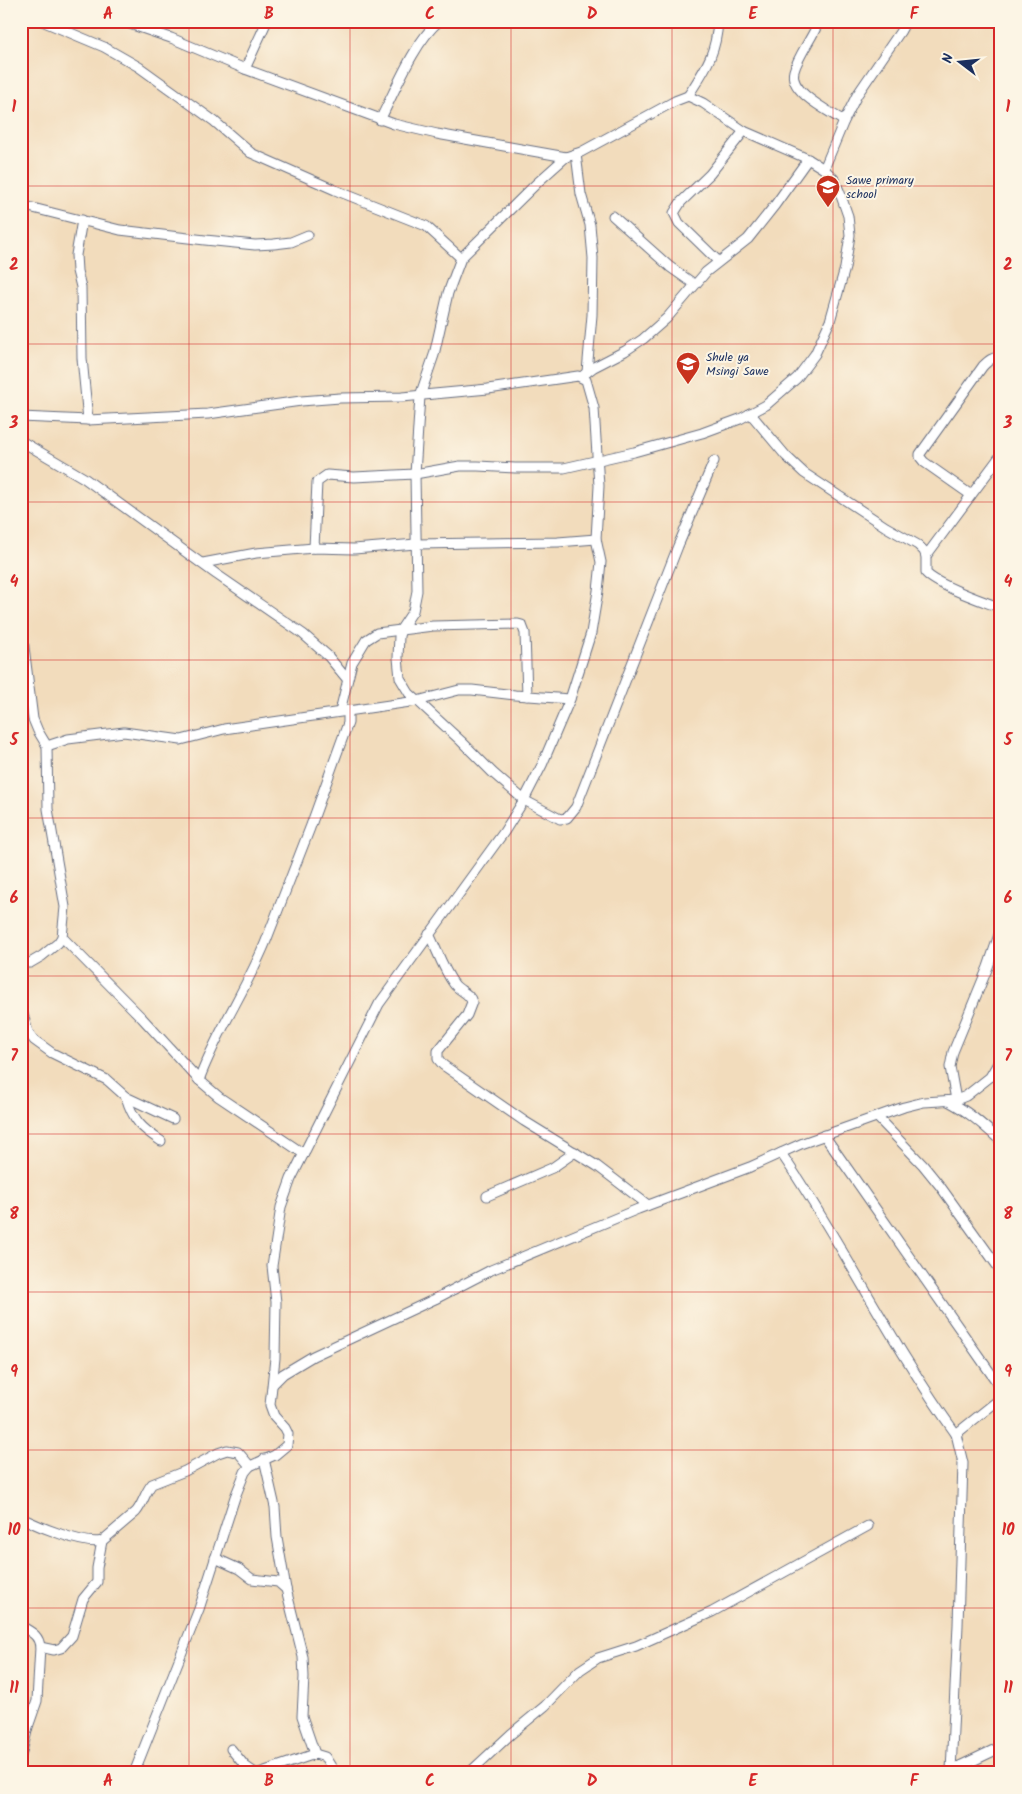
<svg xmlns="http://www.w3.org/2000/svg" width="1022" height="1794" viewBox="0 0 1022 1794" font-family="Kalam,sans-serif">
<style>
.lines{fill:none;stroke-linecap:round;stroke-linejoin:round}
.minor-casing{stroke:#666c7f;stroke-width:11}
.tertiary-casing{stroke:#666c7f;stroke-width:12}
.minor{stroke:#fff;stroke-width:9}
.tertiary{stroke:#fff;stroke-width:10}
.grid{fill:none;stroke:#d62828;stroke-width:1;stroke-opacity:0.55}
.labels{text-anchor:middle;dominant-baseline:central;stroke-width:4;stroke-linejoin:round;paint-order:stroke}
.poi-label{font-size:12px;fill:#1b2f5e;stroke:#fcf5e5;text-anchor:start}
.neatline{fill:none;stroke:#d62828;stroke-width:2}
.grid-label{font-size:16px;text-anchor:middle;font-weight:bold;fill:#d62828}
</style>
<rect width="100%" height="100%" fill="#fcf5e5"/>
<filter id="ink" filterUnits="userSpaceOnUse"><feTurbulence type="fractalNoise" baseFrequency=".02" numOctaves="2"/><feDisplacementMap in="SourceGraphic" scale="10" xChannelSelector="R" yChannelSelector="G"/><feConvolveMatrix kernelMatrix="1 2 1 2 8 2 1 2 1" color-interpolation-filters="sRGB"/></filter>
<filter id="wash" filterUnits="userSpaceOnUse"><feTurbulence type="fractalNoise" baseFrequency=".0096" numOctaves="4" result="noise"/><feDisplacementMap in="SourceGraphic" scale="20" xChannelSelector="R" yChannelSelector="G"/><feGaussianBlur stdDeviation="1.12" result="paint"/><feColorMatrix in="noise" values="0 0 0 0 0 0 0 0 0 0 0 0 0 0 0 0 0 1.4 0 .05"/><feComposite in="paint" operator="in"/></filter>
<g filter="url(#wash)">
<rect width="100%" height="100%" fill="#f2dcbc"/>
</g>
<g filter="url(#ink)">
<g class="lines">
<defs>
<g id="minor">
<path d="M42,21L104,47L139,67L214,121L251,153L335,190L426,226L461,258"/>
<path d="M121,21L171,38L245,69L394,124L437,134L566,157L581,152L675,101L688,96L703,103L744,131L808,159L824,169L834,179L840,193L848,216L850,235L845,268L830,321L815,354L797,378L766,405L740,419L702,433L634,452L564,468H515L478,466H460L415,474L354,477L327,475L317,482L314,548"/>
<path d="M819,21C813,37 798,56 794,71C788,92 829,111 844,121"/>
<path d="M245,69L267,21"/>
<path d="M688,96C705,69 716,55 718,21"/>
<path d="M380,120C395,91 414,42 439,21"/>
<path d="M576,154L581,194L590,225L593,258L592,315L587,372"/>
<path d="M566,157L538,182L461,258L448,293L434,355L420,396L415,474L417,591L413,611L401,629L399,636L398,658L400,678L409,693L461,741L493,773L524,800L560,819L567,818L576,807L678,546L714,461"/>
<path d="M824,169L844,121L857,95L900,32L906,21"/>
<path d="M21,205L120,230L205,240L255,245L274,244L291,242L308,235"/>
<path d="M613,216L670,267L694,284"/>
<path d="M82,220L76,255L77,271L81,287L82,358L88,420"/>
<path d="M718,261L679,223L674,213L681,202L710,174L744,131"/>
<path d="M581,377L594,367L625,351L643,339L667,318L706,272L748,239L775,205L808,159"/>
<path d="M750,413L786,456L804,473L886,527L918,545L924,551L926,556V573C938,586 983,601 1001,608"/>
<path d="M21,417L88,420L208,414L301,401L340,398L402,397L488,389L578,376L586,380L594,408L599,486L596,539L601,562L598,591L591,633L570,699L542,765L524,800L504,832L379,1004L291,1179L281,1207L272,1266L276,1302L275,1358L270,1405L274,1416L285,1428L288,1434L287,1445L275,1455L250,1466L245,1472L235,1497L199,1609L134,1773"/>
<path d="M21,441L84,478L216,574L303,634L328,656L347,679"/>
<path d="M971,495L924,462L920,457V454L983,366C988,361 993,356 1001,358"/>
<path d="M926,556L1001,455"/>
<path d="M203,563L256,553L314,548L354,549L416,544L558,542L596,539"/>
<path d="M21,623L33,719L38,731L47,746L48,809L65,907L62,937L58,943L42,956L30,963H21"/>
<path d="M340,711L352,663L366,640L377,633L433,626L518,624L522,625L525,633L527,696"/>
<path d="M47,746L68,739L124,732L181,740L224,729L417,701L459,690H472L515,695L570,699"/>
<path d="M429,934C437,950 443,969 454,984C459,991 470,993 472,1002L467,1015L438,1051V1059L443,1065L524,1121L597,1166L648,1205"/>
<path d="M62,937L142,1018L199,1080L219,1097L304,1154"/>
<path d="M21,1007L28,1032L34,1040L52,1053L107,1080L126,1097L173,1119"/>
<path d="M199,1080C217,1031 247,988 266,941L310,828L348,723V710"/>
<path d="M126,1097C133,1120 141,1128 161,1141"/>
<path d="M956,1100L950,1067L953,1052L988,967L1001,929"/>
<path d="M948,1101C968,1111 984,1126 1001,1141"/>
<path d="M877,1117L923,1165L940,1186L1001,1271"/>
<path d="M824,1135L1001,1388"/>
<path d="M781,1153C843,1244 891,1344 956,1434L963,1463L958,1625L951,1771"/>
<path d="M487,1196L552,1168L575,1152"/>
<path d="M273,1384L283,1374L313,1356L435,1299L491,1270L638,1209L750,1167L803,1143L904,1107L924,1102L956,1100L966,1096L990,1077L1001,1058"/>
<path d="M956,1434L1001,1398"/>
<path d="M264,1459L275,1507L277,1537L286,1589"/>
<path d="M21,1518C38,1526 85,1546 102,1541L136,1512C143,1504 145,1492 152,1484L185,1471L218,1453L227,1450L238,1452L250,1466"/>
<path d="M215,1558L239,1569L252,1579L278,1582L286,1589L303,1657L304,1677L302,1716L315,1754"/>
<path d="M21,1626C31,1632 39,1635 40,1647L37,1701L28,1727L21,1756"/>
<path d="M40,1647L54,1650L61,1648L72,1636L83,1599L97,1582V1568L102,1541"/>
<path d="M231,1749L245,1766L255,1773"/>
<path d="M259,1773L315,1754L325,1757L335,1773"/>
<path d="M469,1773L511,1734L545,1706L580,1670L598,1658L636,1646L712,1612L868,1526"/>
</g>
<path id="tertiary" d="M946,1773L1001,1747"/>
</defs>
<!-- minor casing -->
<use href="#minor" class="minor-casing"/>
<!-- tertiary casing -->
<use href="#tertiary" class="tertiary-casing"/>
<!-- minor -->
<use href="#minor" class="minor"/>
<!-- tertiary -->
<use href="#tertiary" class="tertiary"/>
</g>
</g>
<!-- grid -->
<path class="grid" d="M189,21V1773M350,21V1773M511,21V1773M672,21V1773M833,21V1773M21,186H1001M21,344H1001M21,502H1001M21,660H1001M21,818H1001M21,976H1001M21,1134H1001M21,1292H1001M21,1450H1001M21,1608H1001"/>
<!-- icons -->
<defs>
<symbol id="school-pin" viewBox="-11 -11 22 30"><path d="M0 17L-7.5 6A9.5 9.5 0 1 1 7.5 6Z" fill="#c8321e" stroke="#fcf5e5"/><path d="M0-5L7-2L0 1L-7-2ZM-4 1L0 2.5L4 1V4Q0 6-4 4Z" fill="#fff"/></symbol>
</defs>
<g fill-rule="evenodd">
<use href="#school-pin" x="814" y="173" width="28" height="38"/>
<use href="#school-pin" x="674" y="350" width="28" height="38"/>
</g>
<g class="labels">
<!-- poi labels -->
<g class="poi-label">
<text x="846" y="180">Sawe primary<tspan x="846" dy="14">school</tspan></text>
<text x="706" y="357">Shule ya<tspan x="706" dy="14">Msingi Sawe</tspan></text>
</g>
</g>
<!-- margin -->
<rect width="1022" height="1794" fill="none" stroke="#fcf5e5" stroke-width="55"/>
<!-- north arrow -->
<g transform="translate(960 62) rotate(286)" stroke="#fcf5e5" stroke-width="4" paint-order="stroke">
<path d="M0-4L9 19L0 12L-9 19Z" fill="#1b2f5e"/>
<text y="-8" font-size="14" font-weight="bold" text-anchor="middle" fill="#1b2f5e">N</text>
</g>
<rect x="28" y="28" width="966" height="1738" class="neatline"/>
<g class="grid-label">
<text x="108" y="19">A</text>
<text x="269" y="19">B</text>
<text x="430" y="19">C</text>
<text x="592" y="19">D</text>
<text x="753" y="19">E</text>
<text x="914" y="19">F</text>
<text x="14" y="112">1</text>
<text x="1008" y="112">1</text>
<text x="14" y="270">2</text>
<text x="1008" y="270">2</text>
<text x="14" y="428">3</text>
<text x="1008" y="428">3</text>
<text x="14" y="587">4</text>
<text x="1008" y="587">4</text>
<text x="14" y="745">5</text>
<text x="1008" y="745">5</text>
<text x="14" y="903">6</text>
<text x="1008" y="903">6</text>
<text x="14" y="1061">7</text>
<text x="1008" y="1061">7</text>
<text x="14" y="1219">8</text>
<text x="1008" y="1219">8</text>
<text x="14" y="1377">9</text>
<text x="1008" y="1377">9</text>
<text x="14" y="1535">10</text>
<text x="1008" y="1535">10</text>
<text x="14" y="1693">11</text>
<text x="1008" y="1693">11</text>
<text x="108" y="1786">A</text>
<text x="269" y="1786">B</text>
<text x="430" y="1786">C</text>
<text x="592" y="1786">D</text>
<text x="753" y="1786">E</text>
<text x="914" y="1786">F</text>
</g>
</svg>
